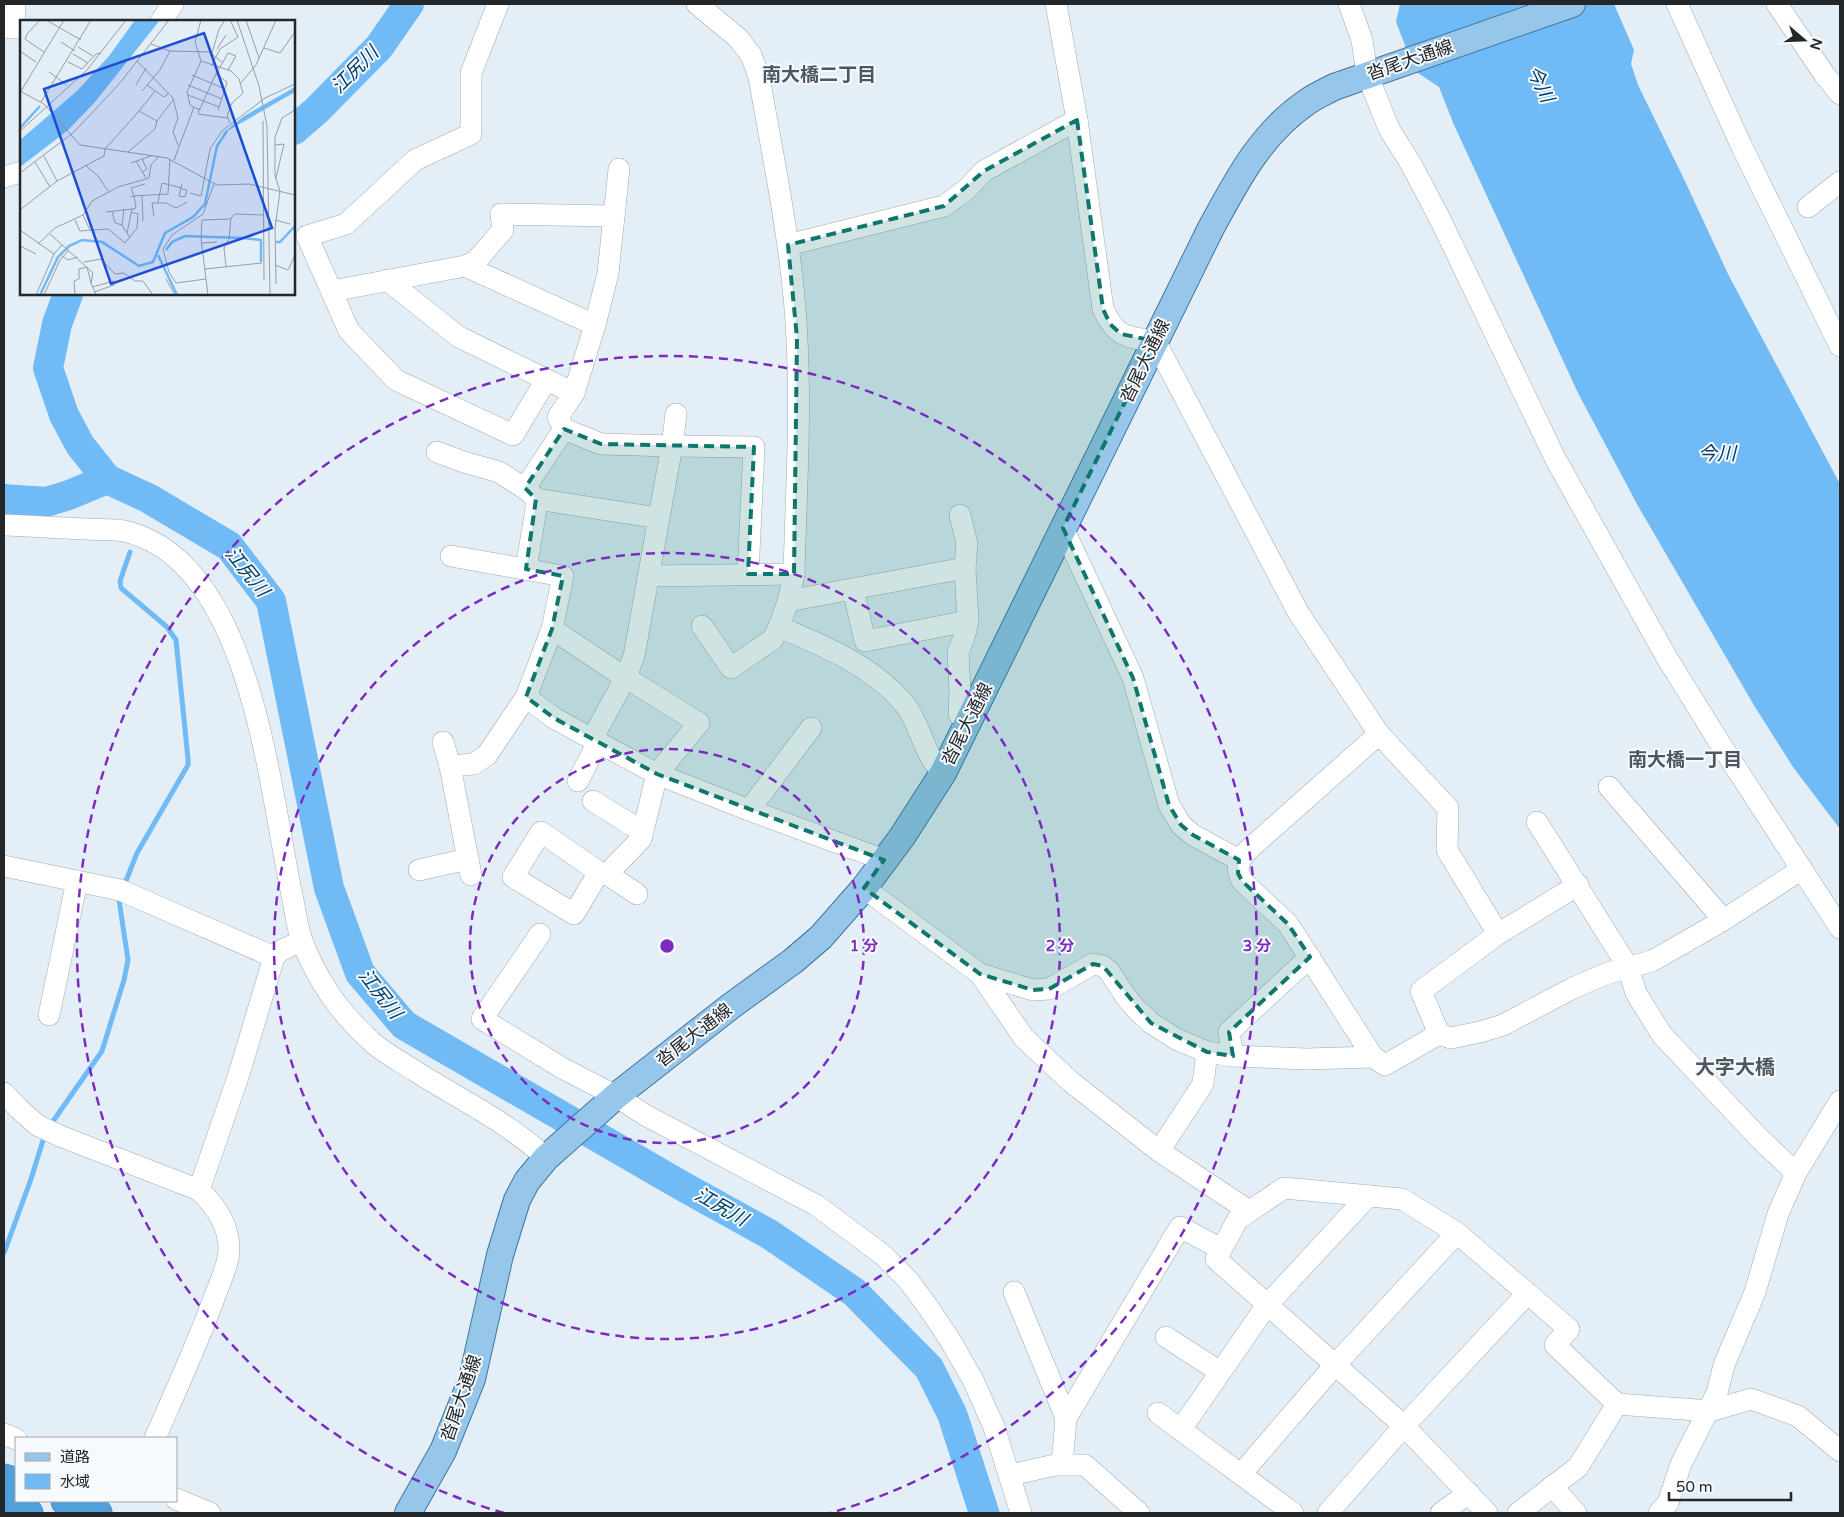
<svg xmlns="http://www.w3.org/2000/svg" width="1844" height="1517" viewBox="0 0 1844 1517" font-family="'Varela Round','Noto Sans JP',sans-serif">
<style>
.water{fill:#70bbf6}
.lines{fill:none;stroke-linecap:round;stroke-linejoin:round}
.stream{stroke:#70bbf6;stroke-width:5}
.river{stroke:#70bbf6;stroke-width:30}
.minor-casing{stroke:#a1aab2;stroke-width:22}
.major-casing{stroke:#40769e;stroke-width:28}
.highway-casing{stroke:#40769e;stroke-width:29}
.minor{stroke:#fff;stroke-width:21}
.major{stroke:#96c6ea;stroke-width:26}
.highway{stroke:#50a0dc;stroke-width:28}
.marked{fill:#0f766e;fill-opacity:0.2;stroke:#0f766e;stroke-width:4;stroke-dasharray:10 6;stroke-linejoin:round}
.ring{fill:none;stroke:#7b2cbf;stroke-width:2.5;stroke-dasharray:9 6}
.labels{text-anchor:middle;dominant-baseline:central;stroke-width:4;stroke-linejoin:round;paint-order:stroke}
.street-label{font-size:18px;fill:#23272a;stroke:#f6fafe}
.water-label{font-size:19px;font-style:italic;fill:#013e64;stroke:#f6fafe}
.neighbourhood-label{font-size:19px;font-weight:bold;fill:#4e575e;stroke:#f6fafe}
.quarter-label{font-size:20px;font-weight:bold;fill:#4e575e;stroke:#f6fafe}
.inset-river{fill:none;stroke:#70bbf6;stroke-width:2.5}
.inset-road{fill:none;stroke:#979ea5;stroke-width:1}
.view{fill:#1d4ed8;fill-opacity:0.15;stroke:#1d4ed8;stroke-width:2.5}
.inset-edge{fill:none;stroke:#23272a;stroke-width:2.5}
.centre{fill:#7b2cbf;stroke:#f6fafe;stroke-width:2.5}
.ring-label{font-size:15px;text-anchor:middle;font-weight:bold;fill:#7b2cbf;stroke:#f6fafe;stroke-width:4;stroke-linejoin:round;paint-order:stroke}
</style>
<rect width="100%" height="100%" fill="#e4eef7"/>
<!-- water -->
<g class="water">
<path d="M1400,4H1614L1634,50L1631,64L1638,85L1683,177L1729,276L1840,484V829L1793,767L1755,707L1638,506L1578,393L1454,125L1439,87L1415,71L1396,22Z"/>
<path d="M939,1369L968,1414L1000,1513H970Z"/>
</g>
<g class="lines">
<!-- stream -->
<g class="stream">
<path d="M124,886L137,853L188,765V759L176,640L167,627L121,588L120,581L130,552"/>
<path d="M49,1127L102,1051L124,980L128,960L119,900L120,896"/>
<path d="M4,1253L31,1179L45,1134"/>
</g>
<!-- river -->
<g class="river">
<path d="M294,130L317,110L379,47L409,4"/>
<path d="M68,294L57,324L48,368L64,415L80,445L107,479L148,498L229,546L271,601L329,888L360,973L404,1025L684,1187L769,1234L854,1292L929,1368L952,1414L984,1513"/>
<path d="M4,499L46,502L69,495L107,479"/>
</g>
<defs>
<g id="minor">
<path d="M498,4L471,73V134L415,160L346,224L307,236L349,331L396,380L513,435L546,380"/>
<path d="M697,4L738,38L751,55L759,77C774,163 793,251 797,339C801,417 796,496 794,574L788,601L779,627C824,646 874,666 906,706C918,722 922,744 933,761C936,765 940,769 943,773"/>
<path d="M1056,4L1077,120L1103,309C1117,338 1126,337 1155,341L1298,612L1379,734"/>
<path d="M1349,4L1362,40L1367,74L1389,129L1411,164L1440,219L1556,460L1667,658L1721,745L1840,928"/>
<path d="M1677,4L1741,145L1840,346"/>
<path d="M1777,4L1824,74L1840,94"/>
<path d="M161,21L173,4"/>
<path d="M4,27L14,28L15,4"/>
<path d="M4,177L21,172"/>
<path d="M1808,207L1840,182"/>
<path d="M788,245L944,206L967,189L984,171L1077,120"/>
<path d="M465,266L595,325"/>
<path d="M387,280L459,337L574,393L595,325L608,273L619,169"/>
<path d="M332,291L465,266L476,261L503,230L501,214L614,216"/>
<path d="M574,393L558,417L564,429L601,444L672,446L634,656L626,677L592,739L657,774L749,810L884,860"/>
<path d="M676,414L672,446L754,447L748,574"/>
<path d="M437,452L464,462L499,472L530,492L536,499V509L526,569"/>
<path d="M525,488L564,429"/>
<path d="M536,499L658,518"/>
<path d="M960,515L967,543L965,568L968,621L965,634L958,653L960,691L959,714L967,725"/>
<path d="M4,525C32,526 59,528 87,529C99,530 113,529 124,531C252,560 269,790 292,895C295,910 297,927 302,941C307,954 315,970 322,982C335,1004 354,1026 373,1043C386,1054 401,1062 415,1071C459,1099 508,1122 546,1158"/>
<path d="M1063,528L1133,678L1169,805L1181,825L1193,835L1239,860"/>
<path d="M451,556L563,576L552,629L526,697L487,755L474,764L450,766L471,875"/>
<path d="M648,576L794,574"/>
<path d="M853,589L865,641L968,621"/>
<path d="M788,601L965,568"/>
<path d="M702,626L731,668L773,639L779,627"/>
<path d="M552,629L615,671L699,723L657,774L641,839L607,874"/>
<path d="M526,697L554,718L592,739"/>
<path d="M443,742L450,766"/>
<path d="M578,781L598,742"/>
<path d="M1609,787L1715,910L1722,921"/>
<path d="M593,801L643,832"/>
<path d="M749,810L811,728"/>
<path d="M1537,822L1628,967L1636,993L1662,1035L1760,1139L1796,1173"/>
<path d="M4,866L120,890L274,957"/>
<path d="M419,870L468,859"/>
<path d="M599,872L574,914L513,877L541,832L599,872L607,874L637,894"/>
<path d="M864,888L980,974L1033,990L1049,989L1093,964L1103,966L1109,971L1126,997L1137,1010L1151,1023L1176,1039L1207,1052L1233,1056L1306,1059L1373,1057"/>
<path d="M540,934L482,1019L562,1068L616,1096L645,1115L816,1205L883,1255L908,1280L928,1307L950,1340L973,1380L994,1427L1021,1513"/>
<path d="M1498,934L1447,850L1448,808L1379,734L1248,850C1238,861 1235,867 1242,881L1288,924L1373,1057L1385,1065L1439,1034L1451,1038L1480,1032L1503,1025L1573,988L1608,973L1652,961L1722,921L1802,869"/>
<path d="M980,974L1024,1038L1071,1082L1159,1151L1249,1211"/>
<path d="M49,1015L77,881"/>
<path d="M1439,1034L1421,991L1498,934L1578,885"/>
<path d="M1233,1056L1229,1032L1310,957"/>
<path d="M4,1093L19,1109L37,1125L60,1136L199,1190C216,1206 229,1225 229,1249C229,1263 221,1280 216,1293C198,1343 176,1390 155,1438"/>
<path d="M1159,1151L1203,1084L1207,1052"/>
<path d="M199,1190L239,1074L274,957L280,951L302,941"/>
<path d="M1014,1292L1066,1418"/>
<path d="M1166,1337L1220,1372"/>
<path d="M1158,1413L1293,1513"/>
<path d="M1181,1429L1267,1305L1368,1196"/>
<path d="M4,1434L16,1439"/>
<path d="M1062,1465L1066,1418L1180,1227L1221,1249"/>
<path d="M1241,1474L1335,1365L1457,1233"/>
<path d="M1010,1475L1055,1465H1085L1139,1513"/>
<path d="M1552,1486L1576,1513"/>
<path d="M176,1499L210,1513"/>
<path d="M1328,1513L1404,1426L1527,1294"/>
<path d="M1441,1513L1469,1493"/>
<path d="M1487,1513L1404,1426L1216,1259L1238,1219L1284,1188L1402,1199L1457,1233L1569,1329L1555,1345L1617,1404L1710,1411L1751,1399L1798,1416L1840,1451"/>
<path d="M1518,1513L1578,1467L1617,1404"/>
<path d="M1659,1513L1668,1503L1681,1464L1717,1393L1724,1365L1755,1292L1778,1214L1796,1173L1840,1101"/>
</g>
<path id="major" d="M408,1513L443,1451L472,1379L500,1255L517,1200L527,1181L546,1158L616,1096L731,1006L793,961L821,937L864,888L902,837L943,773L1210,230C1236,182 1260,134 1307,102C1315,96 1325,92 1334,87L1572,4"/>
<g id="highway">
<path d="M4,1478L16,1482"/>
<path d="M65,1501L98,1513"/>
<path d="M4,1504L29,1513"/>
</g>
</defs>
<!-- minor casing -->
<use href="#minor" class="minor-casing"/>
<!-- major casing -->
<use href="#major" class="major-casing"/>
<!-- highway casing -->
<use href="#highway" class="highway-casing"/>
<!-- minor -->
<use href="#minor" class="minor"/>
<!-- major -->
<use href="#major" class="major"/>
<!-- highway -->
<use href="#highway" class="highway"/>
</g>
<!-- marked area -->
<path class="marked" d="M1077,120L1103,309L1110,324L1121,334L1155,341L1063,528L1133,678L1169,805L1181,825L1193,835L1239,860L1238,873L1242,881L1288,924L1310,957L1229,1032L1233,1056L1207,1052L1151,1023L1103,966L1093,964L1049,989L1033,990L980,974L864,888L884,860L657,774L554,718L526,697L552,629L563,576L526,569L536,499L525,488L564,429L601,444L754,447L748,574H794L797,338L788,245L944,206L984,171Z"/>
<!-- distance rings -->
<g class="ring">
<circle cx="667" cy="946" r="197"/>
<circle cx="667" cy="946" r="393"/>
<path d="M504 1513A590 590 0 1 1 830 1513"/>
</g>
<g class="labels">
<!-- street labels -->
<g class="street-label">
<text transform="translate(1410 60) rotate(-19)">沓尾大通線</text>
<text transform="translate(1145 361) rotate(-64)">沓尾大通線</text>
<text transform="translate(967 724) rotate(-63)">沓尾大通線</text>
<text transform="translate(694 1035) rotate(-38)">沓尾大通線</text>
<text transform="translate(461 1398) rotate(-71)">沓尾大通線</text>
</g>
<!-- water labels -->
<g class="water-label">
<text transform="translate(355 70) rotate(-45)">江尻川</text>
<text transform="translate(1540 84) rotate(64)">今川</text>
<text x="1717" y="454">今川</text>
<text transform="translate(247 572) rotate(51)">江尻川</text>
<text transform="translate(380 994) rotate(52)">江尻川</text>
<text transform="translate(721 1207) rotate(30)">江尻川</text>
</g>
<!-- neighbourhood labels -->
<g class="neighbourhood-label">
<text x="819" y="75">南大橋二丁目</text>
<text x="1685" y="760">南大橋一丁目</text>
</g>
<!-- quarter labels -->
<g class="quarter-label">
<text x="1735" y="1068">大字大橋</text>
</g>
</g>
<!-- overview -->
<g transform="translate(20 20)">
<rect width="275" height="275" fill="#e4eef7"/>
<path d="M115,0H140L75,82L47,111L0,147V120L57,71L89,36ZM275,67V72L202,114L224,96Z" fill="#70bbf6"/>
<path class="inset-river" d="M0,108L20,86M256,222H260L275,206M146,230L152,222L165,216L223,218L241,220V242M138,235L157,275M20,275L38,237L49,226L62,220L82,222L119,246L133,242L145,213L173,197L185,184L197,126L207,111"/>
<path class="inset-road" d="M26,0L61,20M181,0L175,22L181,41L167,72L170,85L175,88L180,89L198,49M217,0L239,66L247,106L250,275M226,0L239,38M7,14L5,19L24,32M7,14L20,0M41,22L55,31M131,24L150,31L189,32L203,43M58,27L73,36M244,28L260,33L275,12M197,29L206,15M0,31L16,42M192,33L199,9L205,0M53,34L68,43M117,41L153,78L158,98L153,112L158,125M181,41L211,51L219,59L223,73L212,83L207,96L210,103M48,42L62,49L76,34L81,33M192,45L200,29L218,17L210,0M199,49L208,33L216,36L208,50M29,52L47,65M196,54L207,62L205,69M172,55L205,69L198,90M220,64L236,45L256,0M116,65L126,48M127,65L144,77L148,74M168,65L202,79M0,71L24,84L60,125L147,138L197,165L229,164L275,175M1,71L44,0M122,71L140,50L150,31M135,71L119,91L137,101M168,75L199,87M21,82L71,0M179,89L178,94L207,98M243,101L244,260M0,111L67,50L106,0M255,125L264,124L256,158M108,132L135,109L137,101L153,80M24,136L37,161M122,139L127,149L122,152M154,140L174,87M116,141L126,158M15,142L30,167M111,143L131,136M65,145L78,156L88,171M0,153L54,112L100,63L149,0M162,169L167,170L165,177L159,176L162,164M170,173L181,176L190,129L202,111L245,78L275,64M122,175L123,201M110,177L114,176L111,168L125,164M138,182L142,163L162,168M104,189L102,205L110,218M112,189L116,188L114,176L148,174L150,139M0,190L37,161L84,136L85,129L119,91M92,191L95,203L102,205M86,192L112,189L107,213M63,195L70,210M134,196L132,183H146L156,188L167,182M55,200L60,211L88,209L105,223L117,208L118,194L111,192M182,200L181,219L188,275M182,200L210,199M255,200L270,204M0,210L34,234M30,214L73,253L71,263L76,275M182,223L197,222M18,224L35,208L63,195L72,181L98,167L129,158L131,145L139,136M0,226L16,234M42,236L48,240L58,237M64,242L81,239L95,254L104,253L115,261H123L133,275M255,245L268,250L275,235M206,247L204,228L209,219L211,198L215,194L243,195M185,249L242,243M146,259L155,275M186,259L156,263L149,252L143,229L152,215L183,194L194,164M256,264L255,208L260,171L255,156V117L262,98L275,90M72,267L94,261V265L74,272M16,275L34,234L42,225M24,275L40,240L49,230M55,275L54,261L59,259V249L67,247L71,263"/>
<path class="view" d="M184,13L252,208L91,264L24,69Z"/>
<rect width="275" height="275" class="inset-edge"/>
</g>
<circle cx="667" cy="946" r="8" class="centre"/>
<g class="ring-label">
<text x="864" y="951">1 分</text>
<text x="1060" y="951">2 分</text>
<text x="1257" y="951">3 分</text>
</g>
<!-- border -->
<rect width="1844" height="1517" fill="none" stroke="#23272a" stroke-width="10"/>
<!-- legend -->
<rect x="15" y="1437" width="162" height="65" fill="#f6fafe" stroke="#a2a6a9"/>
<rect x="25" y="1453" width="25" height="8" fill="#96c6ea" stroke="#a2a6a9"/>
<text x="60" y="1462" font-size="15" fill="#23272a">道路</text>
<rect x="25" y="1474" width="25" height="15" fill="#70bbf6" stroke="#a2a6a9"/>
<text x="60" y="1487" font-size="15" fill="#23272a">水域</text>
<!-- north arrow -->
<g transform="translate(1804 40) rotate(109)" stroke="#f6fafe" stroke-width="4" paint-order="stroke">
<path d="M0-4L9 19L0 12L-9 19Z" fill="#23272a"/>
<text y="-8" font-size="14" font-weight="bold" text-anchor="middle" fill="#23272a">N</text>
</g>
<!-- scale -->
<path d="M1669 1492v8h122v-8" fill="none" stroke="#23272a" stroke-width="2.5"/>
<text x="1676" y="1492" font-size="15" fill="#23272a" stroke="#f6fafe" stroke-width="4" paint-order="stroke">50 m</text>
</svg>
